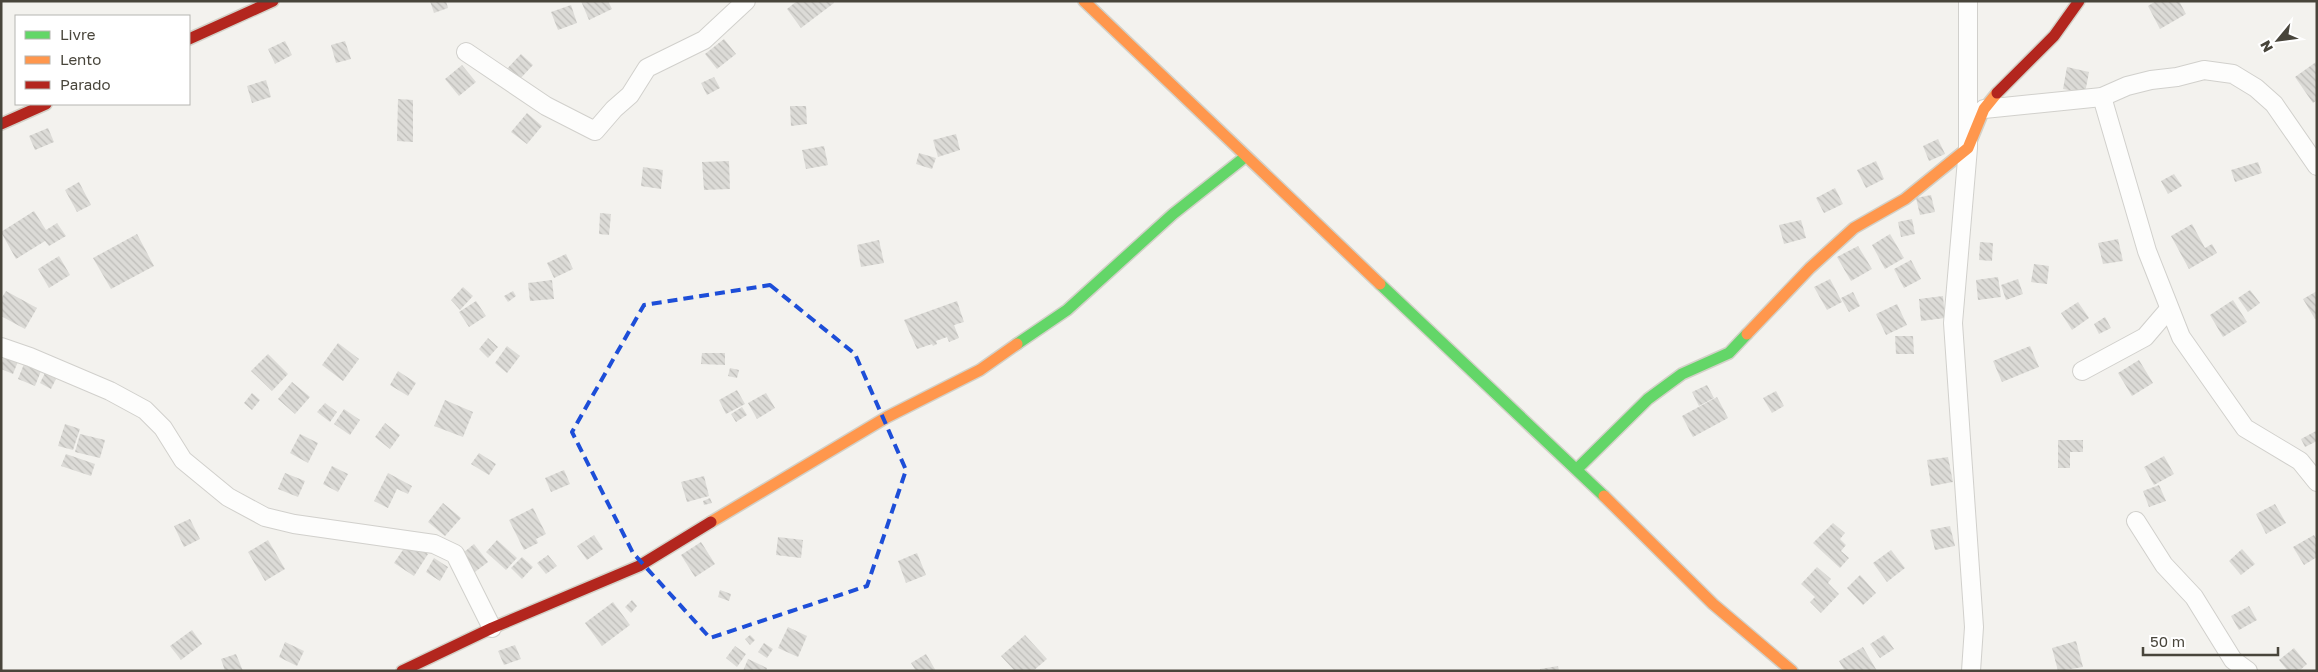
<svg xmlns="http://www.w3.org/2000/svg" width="2318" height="672" viewBox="0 0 2318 672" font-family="'Golos Text',sans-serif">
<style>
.building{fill:url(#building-back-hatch)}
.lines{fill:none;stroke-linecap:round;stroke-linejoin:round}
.street-casing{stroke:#d1d0cc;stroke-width:20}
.fast-casing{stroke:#d3d1c8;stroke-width:14}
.slow-casing{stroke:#d3d1c8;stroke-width:14}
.jam-casing{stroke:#d3d1c8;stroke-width:14}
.street{stroke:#fdfdfc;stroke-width:18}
.fast{stroke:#63d668;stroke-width:11}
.slow{stroke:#ff974d;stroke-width:11}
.jam{stroke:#b3261e;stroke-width:11}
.marked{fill:none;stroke:#1d4ed8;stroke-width:4;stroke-dasharray:10 6;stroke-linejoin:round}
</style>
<defs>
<pattern id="building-back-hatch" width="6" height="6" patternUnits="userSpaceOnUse" patternTransform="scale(1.25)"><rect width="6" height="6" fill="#dcdbd7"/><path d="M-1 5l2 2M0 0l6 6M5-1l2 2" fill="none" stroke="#bebdb9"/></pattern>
</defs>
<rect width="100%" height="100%" fill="#f3f2ee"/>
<!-- building -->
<g class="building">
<path d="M430,1H446L448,8L434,13Z"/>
<path d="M581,1H608L612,9L589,20Z"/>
<path d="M797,1H833L834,3L801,28L787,9Z"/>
<path d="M2156,1H2179L2186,14L2160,29L2148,6Z"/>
<path d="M571,5L577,23L558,30L551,12Z"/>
<path d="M724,39L736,54L717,69L705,54Z"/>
<path d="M285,41L292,55L275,64L268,49Z"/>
<path d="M345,41L351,59L336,63L331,45Z"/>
<path d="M521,54L533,65L518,81L506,70Z"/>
<path d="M2316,62L2317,100L2313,103L2295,77Z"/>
<path d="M462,65L476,82L459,96L445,79Z"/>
<path d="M2067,67L2089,72L2085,93L2063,89Z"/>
<path d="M714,77L720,88L707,95L701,83Z"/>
<path d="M266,80L271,97L252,103L247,86Z"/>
<path d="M398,99L413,100V142L397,141Z"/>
<path d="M790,106H806L807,124L791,126Z"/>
<path d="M527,113L542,126L527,144L511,132Z"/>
<path d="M48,128L54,142L35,150L29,136Z"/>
<path d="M956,134L960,150L938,157L933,140Z"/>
<path d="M1938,139L1945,154L1929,161L1923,146Z"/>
<path d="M824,146L828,165L806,169L802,150Z"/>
<path d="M919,153L936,158L932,169L916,164Z"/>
<path d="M729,161L730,189L704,190L702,162Z"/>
<path d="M1876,161L1884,179L1866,188L1857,170Z"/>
<path d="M2258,162L2262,173L2235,182L2231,170Z"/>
<path d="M643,167L663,170L661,189L641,186Z"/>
<path d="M2174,174L2182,186L2168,194L2161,181Z"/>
<path d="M79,182L91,205L77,212L65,190Z"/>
<path d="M1835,188L1843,204L1824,213L1816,198Z"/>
<path d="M1931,195L1935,212L1920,215L1916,198Z"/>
<path d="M34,211L46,230L57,223L66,236L49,246L45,241L16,259L1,232Z"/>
<path d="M600,213L611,214L609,235L599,234Z"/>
<path d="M1912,219L1915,234L1901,237L1898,222Z"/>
<path d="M1801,220L1806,238L1784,244L1779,225Z"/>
<path d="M2192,224L2205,248L2212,244L2217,253L2189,269L2171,236Z"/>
<path d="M137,234L154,266L111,289L93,258Z"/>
<path d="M1890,234L1904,258L1885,269L1872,245Z"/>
<path d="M2118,239L2123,261L2103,264L2098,243Z"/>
<path d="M879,240L884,263L861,267L857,245Z"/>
<path d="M1980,242L1993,243L1992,261L1979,260Z"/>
<path d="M1858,246L1872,269L1851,281L1837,257Z"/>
<path d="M566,254L573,269L554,278L547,263Z"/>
<path d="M59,256L70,275L49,288L38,269Z"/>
<path d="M1911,260L1921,279L1904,288L1894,269Z"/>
<path d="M2034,264L2049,266L2047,284L2031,282Z"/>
<path d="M1998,277L2001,297L1978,300L1976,280Z"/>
<path d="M1830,279L1842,302L1827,310L1814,287Z"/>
<path d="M2018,279L2023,294L2006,300L2001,285Z"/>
<path d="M552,280L554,299L530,301L528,283Z"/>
<path d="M463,287L473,296L460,310L451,300Z"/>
<path d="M2250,290L2260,303L2248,312L2238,298Z"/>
<path d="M6,291L37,308L25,329L1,316V299Z"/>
<path d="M513,291L516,296L508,302L504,296Z"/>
<path d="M2317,291V318L2315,319L2303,299Z"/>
<path d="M1853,292L1860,306L1849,312L1841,298Z"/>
<path d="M1943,296L1945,318L1921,321L1919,299Z"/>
<path d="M2233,300L2247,322L2223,337L2210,315Z"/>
<path d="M476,301L486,316L469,327L459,312Z"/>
<path d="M957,301L964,322L954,325L959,338L949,342L947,337L936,341L937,344L933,346L932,344L917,349L904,320Z"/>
<path d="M2078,302L2089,318L2072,330L2061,313Z"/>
<path d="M1897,304L1907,325L1886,335L1876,314Z"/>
<path d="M2105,317L2111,328L2099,334L2094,324Z"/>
<path d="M1895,336H1913L1914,354H1896Z"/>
<path d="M488,338L498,347L488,358L479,349Z"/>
<path d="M338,343L359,359L343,381L322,365Z"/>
<path d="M507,346L520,356L507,373L495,363Z"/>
<path d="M2030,346L2039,367L2002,382L1993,361Z"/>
<path d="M702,353H725V365L701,364Z"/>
<path d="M4,354L19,359L13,374L1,369Z"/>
<path d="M268,354L288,374L272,391L251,371Z"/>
<path d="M2139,360L2153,383L2132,396L2118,373Z"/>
<path d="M24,364L41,371L35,386L18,379Z"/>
<path d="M730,368L739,370L737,378L728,376Z"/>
<path d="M398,371L416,383L408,396L390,385Z"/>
<path d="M45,373L56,379L51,389L40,383Z"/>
<path d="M292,382L310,397L295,414L278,399Z"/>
<path d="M1707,385L1714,398L1699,406L1692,392Z"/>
<path d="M737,390L745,404L726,414L719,400Z"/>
<path d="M1776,391L1784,406L1772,413L1763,398Z"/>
<path d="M252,393L260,400L252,410L244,403Z"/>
<path d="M766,393L775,408L757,419L748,403Z"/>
<path d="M1717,397L1728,418L1693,437L1682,416Z"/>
<path d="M445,400L473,412L463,437L434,426Z"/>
<path d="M325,403L337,412L330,422L317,412Z"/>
<path d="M742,407L747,415L736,422L731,414Z"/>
<path d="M344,409L360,420L350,435L334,424Z"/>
<path d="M385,423L400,435L390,449L375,437Z"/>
<path d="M65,424L80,429L73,450L58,446Z"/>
<path d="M2316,431L2317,441L2305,447L2301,439Z"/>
<path d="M80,434L105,440L100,458L75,452Z"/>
<path d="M300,434L318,443L308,463L290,453Z"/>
<path d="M2058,440H2083V452H2070V468H2058Z"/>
<path d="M479,453L496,464L489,475L471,464Z"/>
<path d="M66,454L95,464L91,476L61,466Z"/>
<path d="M2164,456L2174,474L2154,485L2144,467Z"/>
<path d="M1948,457L1953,482L1931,486L1927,460Z"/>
<path d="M332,466L348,474L338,492L323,484Z"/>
<path d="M564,470L570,484L551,492L545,478Z"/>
<path d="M285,473L305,481L298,497L278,489Z"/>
<path d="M388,473L412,486L408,494L397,489L388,508L374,501Z"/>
<path d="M704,476L709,496L687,502L681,482Z"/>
<path d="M2159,485L2166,501L2149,507L2143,491Z"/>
<path d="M710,498L712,503L704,505L703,501Z"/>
<path d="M443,503L461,518L445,536L428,522Z"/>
<path d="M2275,504L2286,523L2266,534L2256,514Z"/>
<path d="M533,508L546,534L536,539L538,543L524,550L509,520Z"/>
<path d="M190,519L200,539L184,547L174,526Z"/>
<path d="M1833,523L1845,533L1840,539L1846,545L1841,551L1849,558L1840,568L1813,543Z"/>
<path d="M1950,526L1955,546L1935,550L1930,530Z"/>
<path d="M594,535L603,549L587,560L577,546Z"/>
<path d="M2314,535L2317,540V557L2304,565L2293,547Z"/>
<path d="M778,537L803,540L801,558L776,555Z"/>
<path d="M268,540L285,569L265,581L248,552Z"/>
<path d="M497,540L517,558L506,570L486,552Z"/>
<path d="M409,541L428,554L414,576L394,563Z"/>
<path d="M701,542L715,564L695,577L681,555Z"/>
<path d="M474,544L488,562L471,575L458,557Z"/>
<path d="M2242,549L2255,564L2241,575L2229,561Z"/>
<path d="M1891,550L1905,568L1887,582L1873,563Z"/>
<path d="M917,553L926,575L906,583L898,561Z"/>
<path d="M548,555L557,566L546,574L537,563Z"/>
<path d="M522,557L533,567L522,579L511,568Z"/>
<path d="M434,558L448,567L440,581L426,572Z"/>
<path d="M1817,567L1831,579L1828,583L1839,594L1821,613L1810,602L1815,597L1801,584Z"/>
<path d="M1860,575L1876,593L1863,605L1847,588Z"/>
<path d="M720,590L731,594L729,601L718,597Z"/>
<path d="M632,600L637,606L631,613L625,607Z"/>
<path d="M613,602L630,625L602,646L585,623Z"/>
<path d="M2249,606L2257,620L2239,630L2231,616Z"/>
<path d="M788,627L807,636L798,657L778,648Z"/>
<path d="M192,630L202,644L181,660L170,646Z"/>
<path d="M750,635L755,640L750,645L745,639Z"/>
<path d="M1025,635L1047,659L1033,671H1015L1001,656Z"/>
<path d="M1884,635L1894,649L1880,658L1870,644Z"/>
<path d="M2076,641L2083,667L2058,671L2052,648Z"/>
<path d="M285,642L304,651L297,666L279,657Z"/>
<path d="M764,643L773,649L767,658L758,652Z"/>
<path d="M515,645L521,659L504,665L498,651Z"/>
<path d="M735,646L746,654L737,667L726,658Z"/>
<path d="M1863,647L1877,671H1845L1839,661Z"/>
<path d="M2294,648L2307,664L2299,671H2288L2279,660Z"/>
<path d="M236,654L243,671H225L221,659Z"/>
<path d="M926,654L936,671H916L911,663Z"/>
<path d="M748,659L767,668L766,671H743Z"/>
<path d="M1558,666L1559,671H1540V669Z"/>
</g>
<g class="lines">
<defs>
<g id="street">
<path d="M1968,1V148L1953,323L1974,627L1971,671"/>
<path d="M466,52L546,106L595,131L614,109L630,95L647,68L704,40L746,1"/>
<path d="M2102,97L2147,251L2181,337L2245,428L2300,461L2317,482"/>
<path d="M1984,109L2102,97L2127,86L2151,80L2177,77L2204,70L2233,74L2256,88L2274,104L2317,166"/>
<path d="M1,347L30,357L110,391L145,410L163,428L183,460L228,497L265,517L294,524L434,544L455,554L492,628"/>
<path d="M2082,371L2145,337L2169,309"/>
<path d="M2136,521L2164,565L2194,597L2233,660L2248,671"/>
</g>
<g id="fast">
<path d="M1380,284L1604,496"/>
<path d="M1017,344L1067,310L1173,214L1245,157"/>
<path d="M1577,469L1648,399L1682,374L1729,353L1747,334"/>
</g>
<g id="slow">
<path d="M1084,1L1380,284"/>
<path d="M1747,334L1810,268L1854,228L1905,199L1968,148L1984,109L1997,93"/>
<path d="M1604,496L1713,604L1792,671"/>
<path d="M711,522L887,417L980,370L1017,344"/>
</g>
<g id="jam">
<path d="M189,39L273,1"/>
<path d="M1997,93L2054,36L2079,1"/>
<path d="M1,124L46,104"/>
<path d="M402,671L492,628L639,566L711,522"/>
</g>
</defs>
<!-- street casing -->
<use href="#street" class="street-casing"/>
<!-- fast casing -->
<use href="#fast" class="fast-casing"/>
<!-- slow casing -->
<use href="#slow" class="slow-casing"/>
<!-- jam casing -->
<use href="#jam" class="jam-casing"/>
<!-- street -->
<use href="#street" class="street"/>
<!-- fast -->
<use href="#fast" class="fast"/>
<!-- slow -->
<use href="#slow" class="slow"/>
<!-- jam -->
<use href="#jam" class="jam"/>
</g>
<!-- marked area -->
<path class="marked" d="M770,285L855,354L906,470L867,586L710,638L633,553L572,432L644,305Z"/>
<!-- border -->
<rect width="2318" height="672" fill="none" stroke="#48453b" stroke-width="5"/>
<!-- legend -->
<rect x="15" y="15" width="175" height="90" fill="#ffffff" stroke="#b6b5b1"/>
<rect x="25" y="31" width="25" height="8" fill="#63d668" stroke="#b6b5b1"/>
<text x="60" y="40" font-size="15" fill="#48453b">Livre</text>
<rect x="25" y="56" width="25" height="8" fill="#ff974d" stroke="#b6b5b1"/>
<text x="60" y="65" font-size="15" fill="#48453b">Lento</text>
<rect x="25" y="81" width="25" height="8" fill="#b3261e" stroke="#b6b5b1"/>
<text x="60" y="90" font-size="15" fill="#48453b">Parado</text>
<!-- north arrow -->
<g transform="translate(2278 40) rotate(241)" stroke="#ffffff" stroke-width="4" paint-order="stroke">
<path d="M0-4L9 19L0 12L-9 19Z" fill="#48453b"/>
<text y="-8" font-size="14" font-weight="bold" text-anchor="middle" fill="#48453b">N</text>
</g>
<!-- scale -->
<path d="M2143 647v8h135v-8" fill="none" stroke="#48453b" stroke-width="2.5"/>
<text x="2150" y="647" font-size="15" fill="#48453b" stroke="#ffffff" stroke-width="4" paint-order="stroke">50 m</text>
</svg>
